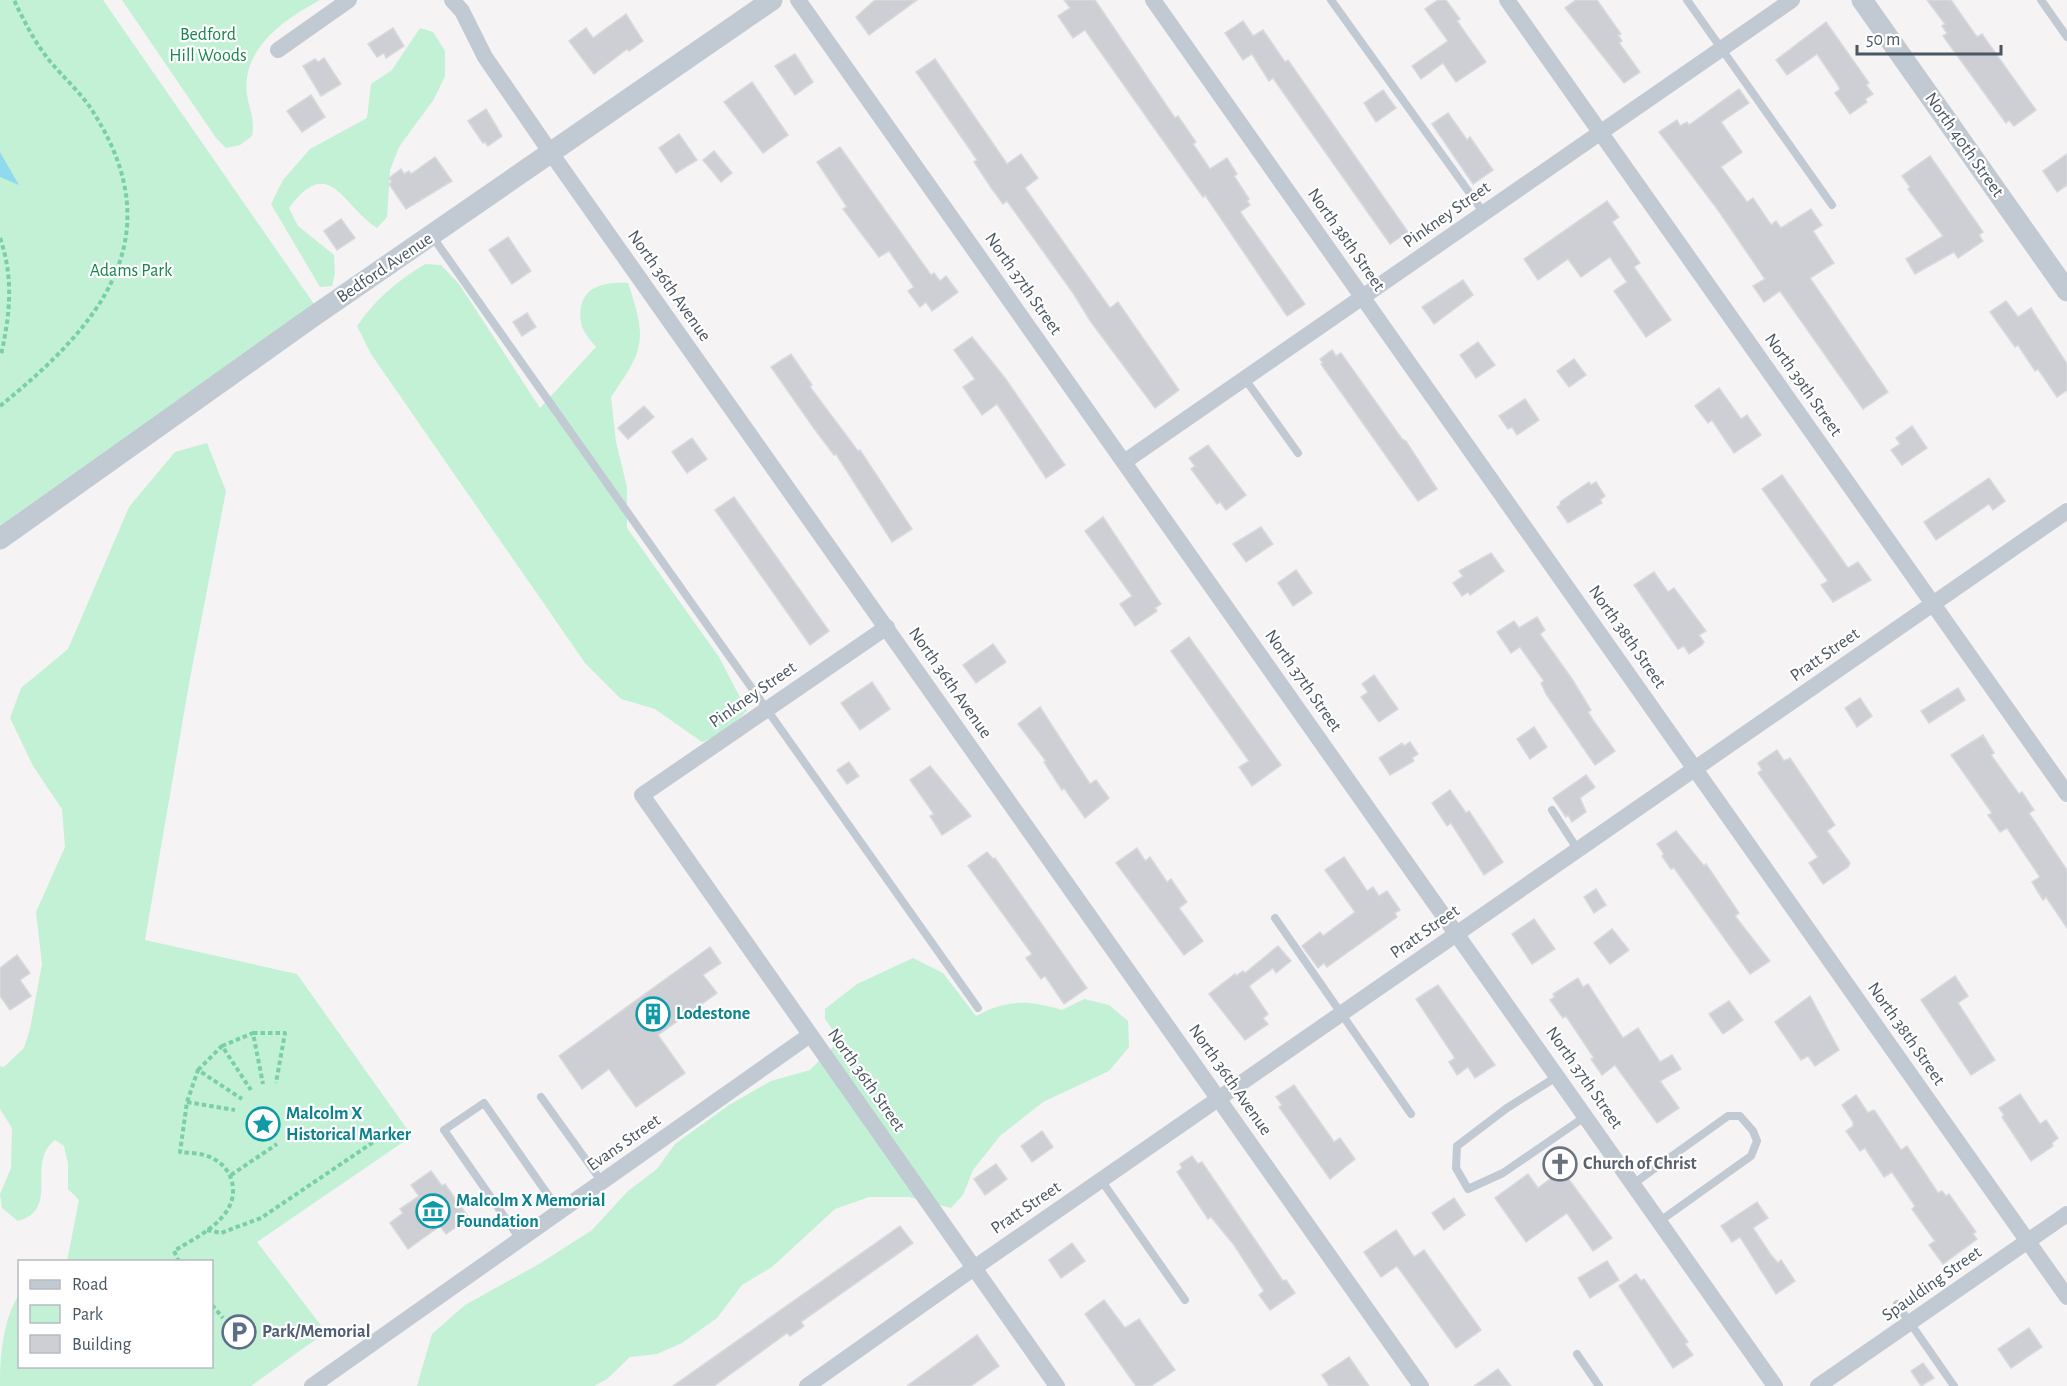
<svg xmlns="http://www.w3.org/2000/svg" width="2067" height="1386" viewBox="0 0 2067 1386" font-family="'Alegreya Sans',sans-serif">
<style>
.green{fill:#c3f1d5}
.water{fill:#90daee}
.building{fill:#cdcfd5;stroke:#d7d9de;stroke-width:1.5}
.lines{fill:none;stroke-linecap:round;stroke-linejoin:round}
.path{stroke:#7ad0a6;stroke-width:4;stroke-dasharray:4.5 3;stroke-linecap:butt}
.service{stroke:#c1cad2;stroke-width:8}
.minor{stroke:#c1cad2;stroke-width:16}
.tertiary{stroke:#c1cad2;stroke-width:21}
.labels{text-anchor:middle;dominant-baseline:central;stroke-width:4.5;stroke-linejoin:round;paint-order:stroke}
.park-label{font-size:18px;fill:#17864f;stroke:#fff}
.street-label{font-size:18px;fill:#4a5661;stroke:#fff}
.culture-label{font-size:18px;font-weight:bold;fill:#0d838f;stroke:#fff;text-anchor:start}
.worship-label{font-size:18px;font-weight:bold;fill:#5b616d;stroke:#fff;text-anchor:start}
.service-label{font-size:18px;font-weight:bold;fill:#4e5e75;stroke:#fff;text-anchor:start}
</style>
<rect width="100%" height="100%" fill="#f5f3f3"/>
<!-- green -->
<g class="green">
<path d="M0,0H103L314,304L0,527Z"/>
<path d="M122,0H320C285,19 241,48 247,95C250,111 255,120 252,136L240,145L226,148L216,138Z"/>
<path d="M420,28L433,32L445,51V76L434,99L399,147L390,170L387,217L377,228C342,206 330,153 289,208L298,226L334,255L335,273L332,286L320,287L271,204L283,180L310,149L367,118L371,84L392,70Z"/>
<path d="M425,264L441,265L459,284L540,408L596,347C591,341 582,331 581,323C576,289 600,281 628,283C647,340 645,348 611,397L616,442L627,487V528L719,657L747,711L722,734L702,742L655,709L621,699L585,663L371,354L357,326C376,299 397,281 425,264Z"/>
<path d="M207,443L226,491L189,684L145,940L297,974L412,1136L257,1242L326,1332L251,1386H0C0,1354 3,1321 19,1294L20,1366H212V1262L67,1261L79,1200L68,1189V1164L64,1146L55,1140C25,1163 61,1209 18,1221L2,1208L0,1194L11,1168L12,1128L0,1109V1066L4,1067L24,1048L30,1029L42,964L36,912L65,847L62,809L33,766L10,718L21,688L68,649L129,507L175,452Z"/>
<path d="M913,958L943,973L976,1016C1007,999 1029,1000 1062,1010L1084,999L1109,1005L1128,1021L1129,1047L1109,1071L1043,1102L1000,1136L973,1170L963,1195L951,1208L909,1197H869L835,1209L772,1267L742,1285L717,1318L682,1343L657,1354L630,1357L607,1379L594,1386H417L432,1334L465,1305L539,1264L592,1230L628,1191L657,1169L675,1144L729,1105L771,1081L810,1070L840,1040L825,1019V1009L857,984Z"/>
</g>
<!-- water -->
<path class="water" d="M0,152L19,185L0,177Z"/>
<!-- building -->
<g class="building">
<path d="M875,0H917L869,35L856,17Z"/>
<path d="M1064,0H1095L1175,118L1178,116L1196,142L1193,144L1210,169L1227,158L1237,174L1234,176L1249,199L1247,201L1250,205L1240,212L1305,304L1287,316L1205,195L1203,197L1085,30L1073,38L1058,16L1070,8Z"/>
<path d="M1438,0H1446L1460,19L1457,21L1486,62L1456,82L1443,63L1421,79L1412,66L1448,41L1425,9Z"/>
<path d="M1576,0H1597L1621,34L1618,35L1622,41L1619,43L1640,72L1624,83L1565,8Z"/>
<path d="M1927,0H1951L1977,37L1982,34L2036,110L2014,126L2009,120L2006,123L1943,36L1947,33L1942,26L1945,24Z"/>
<path d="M626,14L643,41L629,51L627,49L594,74L569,41L586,28L593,38Z"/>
<path d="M1243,21L1253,36L1263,30L1285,62L1288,60L1408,232L1390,244L1273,78L1269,81L1252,54L1243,60L1225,33Z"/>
<path d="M1826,22L1869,83L1866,85L1873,94L1865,99L1867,102L1850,114L1835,93L1840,89L1836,82L1817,54L1787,75L1776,60Z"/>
<path d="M393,28L404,46L386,58L384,53L377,57L368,44Z"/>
<path d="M795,54L813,82L795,95L775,66Z"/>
<path d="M324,58L341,84L321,96L303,66L315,59L318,62Z"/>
<path d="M935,59L1007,164L1021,154L1038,178L1025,188L1110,308L1118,302L1179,390L1155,408L1091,322L1073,293L1007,201L1003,204L992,189L974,162L977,160L971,151L916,72Z"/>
<path d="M752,82L788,135L763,153L724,102Z"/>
<path d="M1739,89L1749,103L1721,122L1742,152L1721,167L1747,202L1753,198L1771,225L1776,221L1781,228L1811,209L1822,225L1813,231L1834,263L1810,278L1888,392L1863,409L1780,291L1764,302L1753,286L1765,279L1718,210L1659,132L1677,120L1680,126L1687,122L1689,125Z"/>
<path d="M1383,90L1396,108L1376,122L1364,103Z"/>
<path d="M311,95L325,117L302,132L287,111Z"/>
<path d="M486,109L502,136L488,146L485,142L483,143L468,121Z"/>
<path d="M1448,113L1467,140L1470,137L1493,170L1473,184L1432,124Z"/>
<path d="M679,134L697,160L676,173L659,148Z"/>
<path d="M840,147L931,275L934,273L940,281L946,276L958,292L932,311L926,302L920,307L908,291L914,287L889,251L879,257L843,209L847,207L817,162Z"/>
<path d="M714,151L732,173L721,182L703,160Z"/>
<path d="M2067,154V185L2057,192L2043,171Z"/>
<path d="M1930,156L1983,232L1979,235L1983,241L1958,258L1954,252L1915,274L1906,259L1943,236L1908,189L1910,187L1902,176Z"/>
<path d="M435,157L452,181L406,209L389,184L392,182L389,178L401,169L404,174L409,171L411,174Z"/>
<path d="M1607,201L1619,217L1612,222L1640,263L1634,267L1671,320L1646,337L1614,291L1627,282L1610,257L1581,277L1568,259L1538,280L1524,259Z"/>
<path d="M341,219L355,238L337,250L324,231Z"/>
<path d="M508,237L531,271L512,284L489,250Z"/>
<path d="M1463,280L1473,295L1434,324L1422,307Z"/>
<path d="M2006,301L2018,317L2031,308L2067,364V390L2057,397L2038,369L2035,371L2018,345L2015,347L1990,312Z"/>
<path d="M527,313L536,327L522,336L513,322Z"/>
<path d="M972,337L1005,378L1065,465L1046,478L997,404L982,415L963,387L975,379L954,350Z"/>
<path d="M1478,342L1495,365L1476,378L1460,355Z"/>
<path d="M1332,350L1336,356L1341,353L1402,439L1406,441L1437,489L1418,501L1321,364L1323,363L1320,359Z"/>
<path d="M791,354L812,385L810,387L858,451L860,450L912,529L892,542L836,454L834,455L813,427L771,367Z"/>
<path d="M1574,359L1586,375L1569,387L1557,371Z"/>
<path d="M1719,388L1741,419L1747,415L1761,435L1734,453L1712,420L1708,423L1695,406Z"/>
<path d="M1525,399L1539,420L1517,435L1512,427L1508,429L1499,416Z"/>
<path d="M644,406L654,417L628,439L618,428Z"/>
<path d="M1912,426L1927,448L1902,465L1891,450L1900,444L1896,438Z"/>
<path d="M692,438L707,459L687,473L672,452Z"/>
<path d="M1208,445L1246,495L1226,510L1220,502L1217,504L1191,469L1195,466L1189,458Z"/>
<path d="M1782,475L1848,568L1858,562L1871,580L1833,602L1821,585L1828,581L1762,489Z"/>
<path d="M1989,478L2005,501L1993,510L1989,504L1936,540L1924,522Z"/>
<path d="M1589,482L1591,485L1596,482L1605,496L1600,500L1602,503L1568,523L1557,507L1561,504L1560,502Z"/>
<path d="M734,497L829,631L810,645L715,510Z"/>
<path d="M1103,517L1161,604L1155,608L1157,611L1135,626L1120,604L1132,596L1085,531Z"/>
<path d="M1261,527L1273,544L1246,562L1233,544Z"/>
<path d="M1491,553L1504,571L1470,595L1468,592L1462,596L1453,583L1463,576L1459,571Z"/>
<path d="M1296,570L1312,593L1293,606L1278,583Z"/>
<path d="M1654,572L1668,592L1674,588L1706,631L1699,635L1704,642L1702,645L1689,654L1684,646L1678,649L1634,585Z"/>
<path d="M1537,617L1545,630L1540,634L1572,679L1591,710L1588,712L1593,720L1615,751L1595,765L1546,694L1541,683L1544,681L1520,647L1511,653L1497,632L1514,621L1519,628Z"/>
<path d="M1189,637L1281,765L1252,786L1239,767L1249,761L1171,651Z"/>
<path d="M993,644L1006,662L976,683L963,665Z"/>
<path d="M1374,675L1398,709L1379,722L1361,697L1368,692L1362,684Z"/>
<path d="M872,682L890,709L860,730L841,703Z"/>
<path d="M1958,688L1965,700L1929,723L1921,711Z"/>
<path d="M1860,698L1872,716L1857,727L1845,708Z"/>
<path d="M1040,707L1090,784L1096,780L1109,798L1085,818L1064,788L1062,790L1044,762L1046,761L1018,724Z"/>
<path d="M1534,727L1547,747L1530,759L1517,739Z"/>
<path d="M1983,735L1994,753L1991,755L2019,794L2022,792L2034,810L2029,813L2067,870V928L2046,897L2043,900L2032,882L2040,877L2007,828L2000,832L1988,815L1992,813L1951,755Z"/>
<path d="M1410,742L1418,754L1412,758L1414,761L1390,775L1379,758L1402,743L1404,746Z"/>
<path d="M1777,750L1784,761L1790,758L1835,825L1827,831L1850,863L1848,867L1823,884L1809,863L1818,857L1758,773L1762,770L1758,763Z"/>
<path d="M849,762L859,776L847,784L837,770Z"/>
<path d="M930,766L971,816L942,835L930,816L934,814L910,780Z"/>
<path d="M1586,775L1595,787L1580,798L1586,812L1572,822L1568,815L1566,817L1553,798Z"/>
<path d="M1450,790L1466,813L1469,811L1503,862L1484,875L1451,823L1447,826L1432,803Z"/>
<path d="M1676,831L1704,866L1706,864L1739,913L1735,916L1770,961L1750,974L1674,868L1671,869L1662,856L1664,854L1657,844Z"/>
<path d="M1137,848L1145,861L1150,857L1167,882L1171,879L1187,902L1179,908L1203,941L1184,955L1116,863Z"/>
<path d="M987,852L993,859L995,858L1087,988L1064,1004L1045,976L1041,979L1026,958L1032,954L968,866Z"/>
<path d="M1344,857L1367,891L1373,887L1379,896L1387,891L1400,910L1395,913L1397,917L1327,967L1324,963L1318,968L1302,946L1320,932L1323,936L1355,912L1325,870Z"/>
<path d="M1596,889L1606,905L1594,913L1584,897Z"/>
<path d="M1534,919L1555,949L1532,964L1512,934Z"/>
<path d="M1612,929L1629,950L1610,964L1594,943Z"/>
<path d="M1278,946L1291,961L1276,973L1273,968L1249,986L1268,1014L1263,1018L1268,1024L1245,1040L1209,994L1235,974L1236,976L1243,971L1245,973Z"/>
<path d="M710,947L721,963L703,975L717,993L658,1035L685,1073L636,1107L609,1069L582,1089L559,1056Z"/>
<path d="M17,955L30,973L20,980L31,996L10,1010L0,996V968Z"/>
<path d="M1955,976L1968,996L1958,1003L1995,1060L1971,1075L1921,1000Z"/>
<path d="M1578,978L1583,987L1588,984L1623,1038L1638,1028L1660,1062L1672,1055L1681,1069L1660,1081L1679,1108L1657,1123L1615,1065L1602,1075L1591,1059L1594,1058L1566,1016L1563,1018L1550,1000L1555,997L1553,994Z"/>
<path d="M1438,985L1495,1065L1475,1078L1468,1067L1457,1075L1449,1062L1455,1058L1416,999Z"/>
<path d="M1810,996L1839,1050L1815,1066L1808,1056L1801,1060L1775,1022Z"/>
<path d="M1729,1001L1743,1020L1723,1034L1709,1014Z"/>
<path d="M1294,1085L1334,1142L1340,1138L1355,1159L1330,1179L1279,1107L1282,1105L1276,1097Z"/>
<path d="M2020,1094L2040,1124L2046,1120L2058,1138L2052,1143L2053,1146L2031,1161L2002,1117L2004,1115L1999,1108Z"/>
<path d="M1856,1095L1868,1113L1873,1110L1875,1111L1901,1150L1907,1146L1938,1193L1942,1191L1946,1196L1949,1194L1976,1232L1973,1234L1977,1239L1943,1264L1929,1245L1935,1241L1912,1209L1915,1206L1892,1172L1884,1177L1865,1148L1860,1151L1846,1131L1853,1126V1122L1842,1105Z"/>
<path d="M1042,1131L1053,1147L1032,1162L1021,1146Z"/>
<path d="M1192,1156L1198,1164L1202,1162L1283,1281L1286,1280L1295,1293L1270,1310L1259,1295L1264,1291L1234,1245L1211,1217L1208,1219L1177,1172L1182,1168L1180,1164Z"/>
<path d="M996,1164L1007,1179L985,1195L974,1179Z"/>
<path d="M1562,1170L1612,1238L1593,1251L1567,1213L1526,1242L1495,1198L1528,1174L1538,1188Z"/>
<path d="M431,1171L442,1186L445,1184L469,1218L446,1234L440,1226L408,1249L390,1223L403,1213L400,1209L419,1196L411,1185Z"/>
<path d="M1454,1198L1465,1215L1444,1230L1432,1213Z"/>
<path d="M1757,1202L1768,1218L1753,1228L1771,1255L1778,1263L1781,1260L1795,1281L1776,1294L1740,1237L1732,1242L1721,1226Z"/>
<path d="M900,1226L913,1243L801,1322L804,1326L790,1336L787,1333L714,1386H673Z"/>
<path d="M1396,1230L1414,1257L1424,1250L1481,1330L1456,1348L1397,1266L1381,1277L1364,1252Z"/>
<path d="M1072,1243L1085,1261L1061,1278L1049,1260Z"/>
<path d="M1607,1261L1619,1280L1590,1298L1578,1278Z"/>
<path d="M1636,1274L1641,1281L1644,1279L1688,1342L1685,1344L1693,1355L1673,1368L1619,1286Z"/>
<path d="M1104,1300L1125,1328L1139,1319L1175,1370L1151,1386H1136L1085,1314Z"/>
<path d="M2029,1328L2042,1347L2011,1368L1998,1349Z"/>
<path d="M977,1335L999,1366L971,1386H907Z"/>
<path d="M1349,1357L1369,1386H1329L1322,1375Z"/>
<path d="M1923,1363L1934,1378L1921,1386L1911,1371Z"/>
<path d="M1498,1369L1511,1386H1474Z"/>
</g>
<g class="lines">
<!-- path -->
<g class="path">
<path d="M0,238C14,278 10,315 1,355"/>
<path d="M0,406C98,327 173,240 95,115C84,96 68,82 54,66C37,47 25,23 14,0"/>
<path d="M253,1033H285L276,1083"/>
<path d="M222,1046L253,1033L263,1084"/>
<path d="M198,1070L222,1046L251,1090"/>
<path d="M187,1102L235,1110"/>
<path d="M231,1175L277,1144"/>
<path d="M207,1230L221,1233L261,1218L375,1141"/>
<path d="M179,1262L174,1251C190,1241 211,1231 223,1216C240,1197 235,1169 212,1158C203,1153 190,1153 180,1152L187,1102L198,1070L242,1099"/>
<path d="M212,1305L223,1318"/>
</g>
<!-- service -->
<g class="service">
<path d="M1331,0L1484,213"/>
<path d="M1687,0L1832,205"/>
<path d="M2041,0L2067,37"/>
<path d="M432,236L978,1008"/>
<path d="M1245,379L1298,453"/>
<path d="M1552,810L1578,850"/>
<path d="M1275,918L1411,1114"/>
<path d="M1558,1076L1507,1108L1457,1146L1456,1168L1468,1189L1503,1173L1586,1116"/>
<path d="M541,1097L602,1182"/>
<path d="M1101,1180L1185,1300"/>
<path d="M1633,1184L1728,1116H1740L1753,1131L1757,1141L1751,1156L1660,1221"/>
<path d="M520,1239L444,1130L484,1103L560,1212"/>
<path d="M1897,1304L1954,1386"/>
<path d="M1577,1354L1599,1386"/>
</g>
<!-- minor -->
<g class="minor">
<path d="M452,0L462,11L485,57L551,153L1421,1386"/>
<path d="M798,0L1775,1386"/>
<path d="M1153,0L2067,1297"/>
<path d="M1507,0L2067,794"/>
<path d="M278,50L349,0"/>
<path d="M1124,462L1792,0"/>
<path d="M887,627L642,795L1057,1386"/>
<path d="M312,1386L810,1035"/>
<path d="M807,1386L974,1268L2067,511"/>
<path d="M1818,1386L2067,1214"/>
</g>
<!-- tertiary -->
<g class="tertiary">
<path d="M1862,0L2067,291"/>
<path d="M0,539L311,318L772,0"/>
</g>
</g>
<!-- icons -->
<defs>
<symbol id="building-ring" viewBox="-11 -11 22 22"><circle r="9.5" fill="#fff" stroke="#0f9aa8" stroke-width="1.5"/><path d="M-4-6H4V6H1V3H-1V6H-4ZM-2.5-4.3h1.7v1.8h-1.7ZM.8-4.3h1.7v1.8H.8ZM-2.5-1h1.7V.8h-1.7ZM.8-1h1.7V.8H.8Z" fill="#0f9aa8"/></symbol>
<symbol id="sight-ring" viewBox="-11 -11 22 22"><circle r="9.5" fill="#fff" stroke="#0f9aa8" stroke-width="1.5"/><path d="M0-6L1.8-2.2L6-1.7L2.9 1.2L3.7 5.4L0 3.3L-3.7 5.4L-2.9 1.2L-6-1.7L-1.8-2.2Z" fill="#0f9aa8"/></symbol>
<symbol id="church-ring" viewBox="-11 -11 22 22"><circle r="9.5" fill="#fff" stroke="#6b7280" stroke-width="1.5"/><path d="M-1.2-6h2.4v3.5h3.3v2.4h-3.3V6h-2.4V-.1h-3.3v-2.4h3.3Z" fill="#6b7280"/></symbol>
<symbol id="museum-ring" viewBox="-11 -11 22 22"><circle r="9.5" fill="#fff" stroke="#0f9aa8" stroke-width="1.5"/><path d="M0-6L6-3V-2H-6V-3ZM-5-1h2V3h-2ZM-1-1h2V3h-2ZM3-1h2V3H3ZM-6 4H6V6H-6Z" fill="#0f9aa8"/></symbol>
<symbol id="parking-ring" viewBox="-11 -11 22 22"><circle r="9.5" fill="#fff" stroke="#5c6f8a" stroke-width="1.5"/><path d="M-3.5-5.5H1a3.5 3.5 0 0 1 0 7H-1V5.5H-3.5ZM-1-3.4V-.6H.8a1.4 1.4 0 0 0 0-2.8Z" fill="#5c6f8a"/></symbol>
</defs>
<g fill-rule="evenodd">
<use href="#building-ring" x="634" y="995" width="38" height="38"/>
<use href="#sight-ring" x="244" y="1105" width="38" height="38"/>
<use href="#church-ring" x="1541" y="1145" width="38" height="38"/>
<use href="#museum-ring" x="414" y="1192" width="38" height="38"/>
<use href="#parking-ring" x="220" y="1313" width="38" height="38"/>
</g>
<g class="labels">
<!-- park labels -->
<g class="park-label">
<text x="208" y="35">Bedford<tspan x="208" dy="21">Hill Woods</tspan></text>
<text x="131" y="271">Adams Park</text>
</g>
<!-- street labels -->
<g class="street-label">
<text transform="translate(1964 145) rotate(55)">North 40th Street</text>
<text transform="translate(1447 215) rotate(-35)">Pinkney Street</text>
<text transform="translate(1346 240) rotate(55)">North 38th Street</text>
<text transform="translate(385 268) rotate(-34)">Bedford Avenue</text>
<text transform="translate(1023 284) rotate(55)">North 37th Street</text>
<text transform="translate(669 286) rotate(55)">North 36th Avenue</text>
<text transform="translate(1803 385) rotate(55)">North 39th Street</text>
<text transform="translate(1627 637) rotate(55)">North 38th Street</text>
<text transform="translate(1825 655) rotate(-35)">Pratt Street</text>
<text transform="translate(1303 681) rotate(55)">North 37th Street</text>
<text transform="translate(950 683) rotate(55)">North 36th Avenue</text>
<text transform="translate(753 695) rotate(-35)">Pinkney Street</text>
<text transform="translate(1425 932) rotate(-35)">Pratt Street</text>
<text transform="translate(1906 1034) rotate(55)">North 38th Street</text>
<text transform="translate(1584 1078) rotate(55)">North 37th Street</text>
<text transform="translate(866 1080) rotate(55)">North 36th Street</text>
<text transform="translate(1230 1080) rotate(55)">North 36th Avenue</text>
<text transform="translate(624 1143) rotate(-35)">Evans Street</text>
<text transform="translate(1026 1208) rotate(-34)">Pratt Street</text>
<text transform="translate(1932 1284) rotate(-35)">Spaulding Street</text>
</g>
<!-- culture labels -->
<g class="culture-label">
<text x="676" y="1014">Lodestone</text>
<text x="286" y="1114">Malcolm X<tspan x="286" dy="21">Historical Marker</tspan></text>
<text x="456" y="1201">Malcolm X Memorial<tspan x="456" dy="21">Foundation</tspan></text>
</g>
<!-- worship labels -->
<g class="worship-label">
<text x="1583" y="1164">Church of Christ</text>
</g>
<!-- service labels -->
<g class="service-label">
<text x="262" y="1332">Park/Memorial</text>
</g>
</g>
<!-- legend -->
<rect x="18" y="1260" width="195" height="108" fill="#ffffff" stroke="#b7bbc0" stroke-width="1.5"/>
<rect x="30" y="1280" width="30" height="9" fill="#c1cad2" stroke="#b7bbc0" stroke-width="1.5"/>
<text x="72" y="1290" font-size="18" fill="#4a5661">Road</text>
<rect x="30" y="1305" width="30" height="18" fill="#c3f1d5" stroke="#b7bbc0" stroke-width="1.5"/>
<text x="72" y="1320" font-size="18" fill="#4a5661">Park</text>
<rect x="30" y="1335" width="30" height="18" fill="#cdcfd5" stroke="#b7bbc0" stroke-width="1.5"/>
<text x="72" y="1350" font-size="18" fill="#4a5661">Building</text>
<!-- scale -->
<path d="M1857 45v9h144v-9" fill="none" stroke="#4a5661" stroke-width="3"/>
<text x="1866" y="45" font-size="18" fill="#4a5661" stroke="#ffffff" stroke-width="4.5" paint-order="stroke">50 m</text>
</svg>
